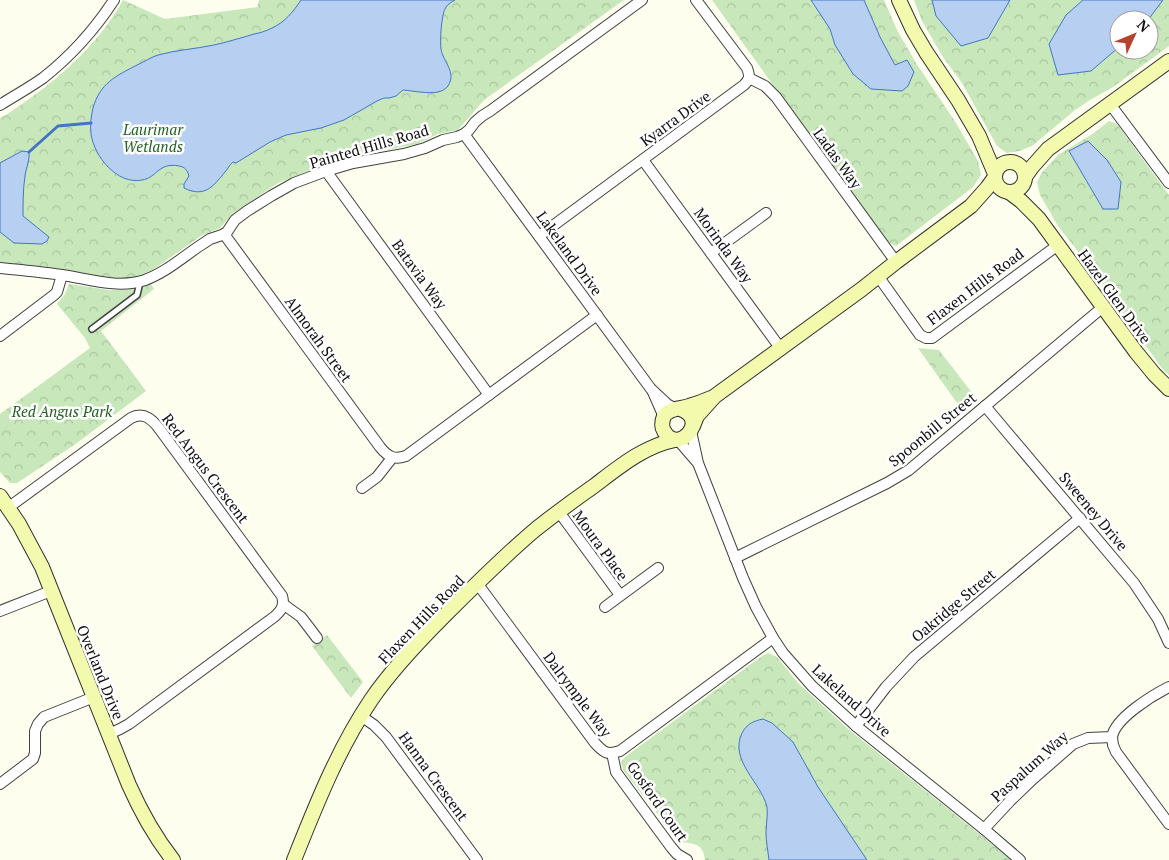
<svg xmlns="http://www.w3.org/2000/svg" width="1169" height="860" viewBox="0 0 1169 860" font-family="'PT Serif',serif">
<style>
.park{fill:url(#park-crowns);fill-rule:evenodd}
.water{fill:#b7d0f2;stroke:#4276c5}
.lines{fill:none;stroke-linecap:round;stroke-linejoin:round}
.stream{stroke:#4276c5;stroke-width:3}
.lane-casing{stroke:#414141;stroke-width:8}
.street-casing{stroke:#414141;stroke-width:12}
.secondary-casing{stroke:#303030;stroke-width:16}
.lane{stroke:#fff;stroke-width:5}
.street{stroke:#fff;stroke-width:10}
.secondary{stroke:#f3faae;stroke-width:14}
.labels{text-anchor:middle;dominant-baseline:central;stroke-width:5;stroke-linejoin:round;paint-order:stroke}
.street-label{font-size:15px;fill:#0e0e0e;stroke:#fff}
.park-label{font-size:15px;font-style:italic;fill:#226222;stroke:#fff}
</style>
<defs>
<pattern id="park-crowns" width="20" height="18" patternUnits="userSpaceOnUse" patternTransform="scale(1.25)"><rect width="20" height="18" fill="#c8e7bb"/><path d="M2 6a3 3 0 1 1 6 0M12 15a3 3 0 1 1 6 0" fill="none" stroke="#abc5a0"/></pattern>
</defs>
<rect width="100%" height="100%" fill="#fefeef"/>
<!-- park -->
<g class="park">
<path d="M123,0L165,19L257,7L259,0H624L484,100L458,130L438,134L417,144L348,158L315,168L278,183L235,212L220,228L201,236L151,271L132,278L111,279L69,271L0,262V118C10,113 19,106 29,99C66,73 101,40 123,0Z"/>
<path d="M712,0H884L897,30L916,63L956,123L978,161L981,175L973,187L896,246L884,240Z"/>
<path d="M914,0H1169V46L1113,87L1090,100L1075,110L1032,146L1019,151L1007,153L997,146L962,83L943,57L922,21ZM1119,20H1149V50H1119Z"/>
<path d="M1109,121L1117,124L1169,195V375L1164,371L1127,320L1091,268L1058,226L1040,195L1037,182L1043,171L1058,155L1094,133Z"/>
<path d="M69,284L109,290L136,289L151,284L154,289L101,331L146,391L77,443L17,483H10L0,472V414L90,348L85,338L57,304L65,294Z"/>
<path d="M918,348L939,350L976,398L962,410Z"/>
<path d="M327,635L363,682L351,698L312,646Z"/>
<path d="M768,653L777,657L798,683L847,728L1012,860H705C703,841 692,845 679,841L623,770L621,762L625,757L762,656Z"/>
</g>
<!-- water -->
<g class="water">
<path d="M301,0H455C452,2 448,4 446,7C441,14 440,41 441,49C443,62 457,72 448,86C446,89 442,91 438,92C428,94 414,91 403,90L396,96L389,98H384L377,101L344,120L321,128L286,135L270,142L236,163L233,162C229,165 228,169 225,172C213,187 204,198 184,188V184L189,176C187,170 185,167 179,166C158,162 157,178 142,180C117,185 94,156 91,134C90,125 91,116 93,108C100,83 116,76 137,65C144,62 151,57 158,55C176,50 195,49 214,45C227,42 241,38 254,34C260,33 266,31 272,28C285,22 293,12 301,0Z"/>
<path d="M811,0H864L880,37L895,65L907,60L914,72L908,86L902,91L871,89L853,74L835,45L830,29Z"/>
<path d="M932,0H1010L988,38L961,46L936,16Z"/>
<path d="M1083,0H1163L1148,20H1119V47L1091,71L1058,75L1049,44L1066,15Z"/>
<path d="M1088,141L1107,160L1121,182L1118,209H1103L1069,151Z"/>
<path d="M22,151L29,152C30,160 26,168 25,176C23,189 23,203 23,216L49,237L47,241L42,244L14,243L0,232V163Z"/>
<path d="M763,719L772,723L793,742L818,787L867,860H769C768,851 766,842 766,833C766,826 768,814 767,807C761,782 729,761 742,733C747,724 753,721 763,719Z"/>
</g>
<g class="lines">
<!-- stream -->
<path class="stream" d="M29,152L58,126L91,123"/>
<defs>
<path id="lane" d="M92,329L137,295L140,282"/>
<g id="street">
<path d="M749,78L765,86L776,97L896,262"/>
<path d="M1110,104L1169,183"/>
<path d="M0,105C14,96 29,88 43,78C71,56 95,29 114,0"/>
<path d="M464,134L651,389L667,404L676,409"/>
<path d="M643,160L781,349"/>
<path d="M326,171L489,395"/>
<path d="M224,234L380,447C388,457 394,460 406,456L597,315"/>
<path d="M539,236L744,85C750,79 750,76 747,68L696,0"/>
<path d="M711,253L766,213"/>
<path d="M0,268C21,270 41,272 62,275C89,279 118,289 145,280C167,272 185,255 204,243L210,239L222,235L227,232L235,220L247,211L271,196L294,183L326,171L353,163L404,154L425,148L443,140L457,137L464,134L469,130L475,122L482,116L490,111L642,0"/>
<path d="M878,276L920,335L926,338H932L1058,245"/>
<path d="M0,336L54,295L57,292L62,275"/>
<path d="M653,392L664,417"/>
<path d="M985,406L1134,583L1158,619L1169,643"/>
<path d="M691,431L698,463L743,578L756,607L773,638L783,653L812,686L856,726L984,829L1020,860"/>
<path d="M678,440L697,462"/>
<path d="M362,488L377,477L392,458"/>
<path d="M9,507L131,418C142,412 150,417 158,427L282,596C285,606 281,611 274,617L129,724L120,729L109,734"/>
<path d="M559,512L620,595"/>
<path d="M735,558L887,483L909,470L1103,307"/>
<path d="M477,583L595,743C604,753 607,755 620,751L773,638"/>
<path d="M283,604L301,617L317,638"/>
<path d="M605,607L658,568"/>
<path d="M0,611L51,591"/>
<path d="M361,716L374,725L386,737L477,860"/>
<path d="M856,726L886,687L914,657L1080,518"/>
<path d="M1112,737L1113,745L1116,752L1169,824"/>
<path d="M612,753L616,772L671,847L677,854L687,860"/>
<path d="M0,784L33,759L35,753V731L38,724L44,717L94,697"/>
<path d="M984,829L1010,801L1033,779L1073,744L1088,738L1112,737C1115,718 1153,695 1169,687"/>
</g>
<g id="secondary">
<path d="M899,0L913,30L926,52L958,100L979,136L995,174"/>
<circle cx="1010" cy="177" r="15"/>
<path d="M1025,177L1032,167L1048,149L1169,61"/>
<path d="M1009,192L1021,201L1039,219L1136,352L1154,374L1169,389"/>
<path d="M680,409C711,420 677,456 664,431C661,426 662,421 664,416C666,413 667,413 670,411C676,408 683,408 689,406C696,404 704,401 711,398"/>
<path d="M693,426L697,416L715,396L862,289L896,262L971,206L987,188L995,177"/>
<path d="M0,496L19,524L42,567L129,785C141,812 155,837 173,860"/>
<path d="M294,860C316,805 338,749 371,700C392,669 419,641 445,615C475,585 504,556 536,529C555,514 574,500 594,486C619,467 644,446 675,440"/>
</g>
</defs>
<!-- lane casing -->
<use href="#lane" class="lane-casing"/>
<!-- street casing -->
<use href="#street" class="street-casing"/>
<!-- secondary casing -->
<use href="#secondary" class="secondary-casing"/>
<!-- lane -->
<use href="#lane" class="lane"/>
<!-- street -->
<use href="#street" class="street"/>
<!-- secondary -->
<use href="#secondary" class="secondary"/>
</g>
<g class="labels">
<!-- street labels -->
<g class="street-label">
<text transform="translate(675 118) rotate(-36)">Kyarra Drive</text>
<text transform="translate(369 146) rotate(-16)">Painted Hills Road</text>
<text transform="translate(838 158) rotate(54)">Ladas Way</text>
<text transform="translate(724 245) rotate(54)">Morinda Way</text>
<text transform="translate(570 253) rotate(54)">Lakeland Drive</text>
<text transform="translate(420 274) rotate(54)">Batavia Way</text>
<text transform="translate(975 286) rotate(-37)">Flaxen Hills Road</text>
<text transform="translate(1115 296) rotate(54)">Hazel Glen Drive</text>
<text transform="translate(319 339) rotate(54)">Almorah Street</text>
<text transform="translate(932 429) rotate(-39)">Spoonbill Street</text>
<text transform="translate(206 468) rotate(53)">Red Angus Crescent</text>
<text transform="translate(1094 511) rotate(50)">Sweeney Drive</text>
<text transform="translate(601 545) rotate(54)">Moura Place</text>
<text transform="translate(953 605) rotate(-40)">Oakridge Street</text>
<text transform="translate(421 619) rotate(-46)">Flaxen Hills Road</text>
<text transform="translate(101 672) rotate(68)">Overland Drive</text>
<text transform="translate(578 694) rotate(53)">Dalrymple Way</text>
<text transform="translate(852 700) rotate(42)">Lakeland Drive</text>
<text transform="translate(1029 766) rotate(-42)">Paspalum Way</text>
<text transform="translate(434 776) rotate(54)">Hanna Crescent</text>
<text transform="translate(658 801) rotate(55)">Gosford Court</text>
</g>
<!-- park labels -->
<g class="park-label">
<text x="153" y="129">Laurimar<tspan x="153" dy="17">Wetlands</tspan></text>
<text x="62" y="411">Red Angus Park</text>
</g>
</g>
<!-- north arrow -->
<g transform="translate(1134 35) rotate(46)"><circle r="24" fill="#ffffff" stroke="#9f9f9f"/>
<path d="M0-4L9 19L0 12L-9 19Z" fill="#b6432e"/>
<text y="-8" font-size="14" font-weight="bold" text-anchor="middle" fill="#0e0e0e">N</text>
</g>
</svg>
